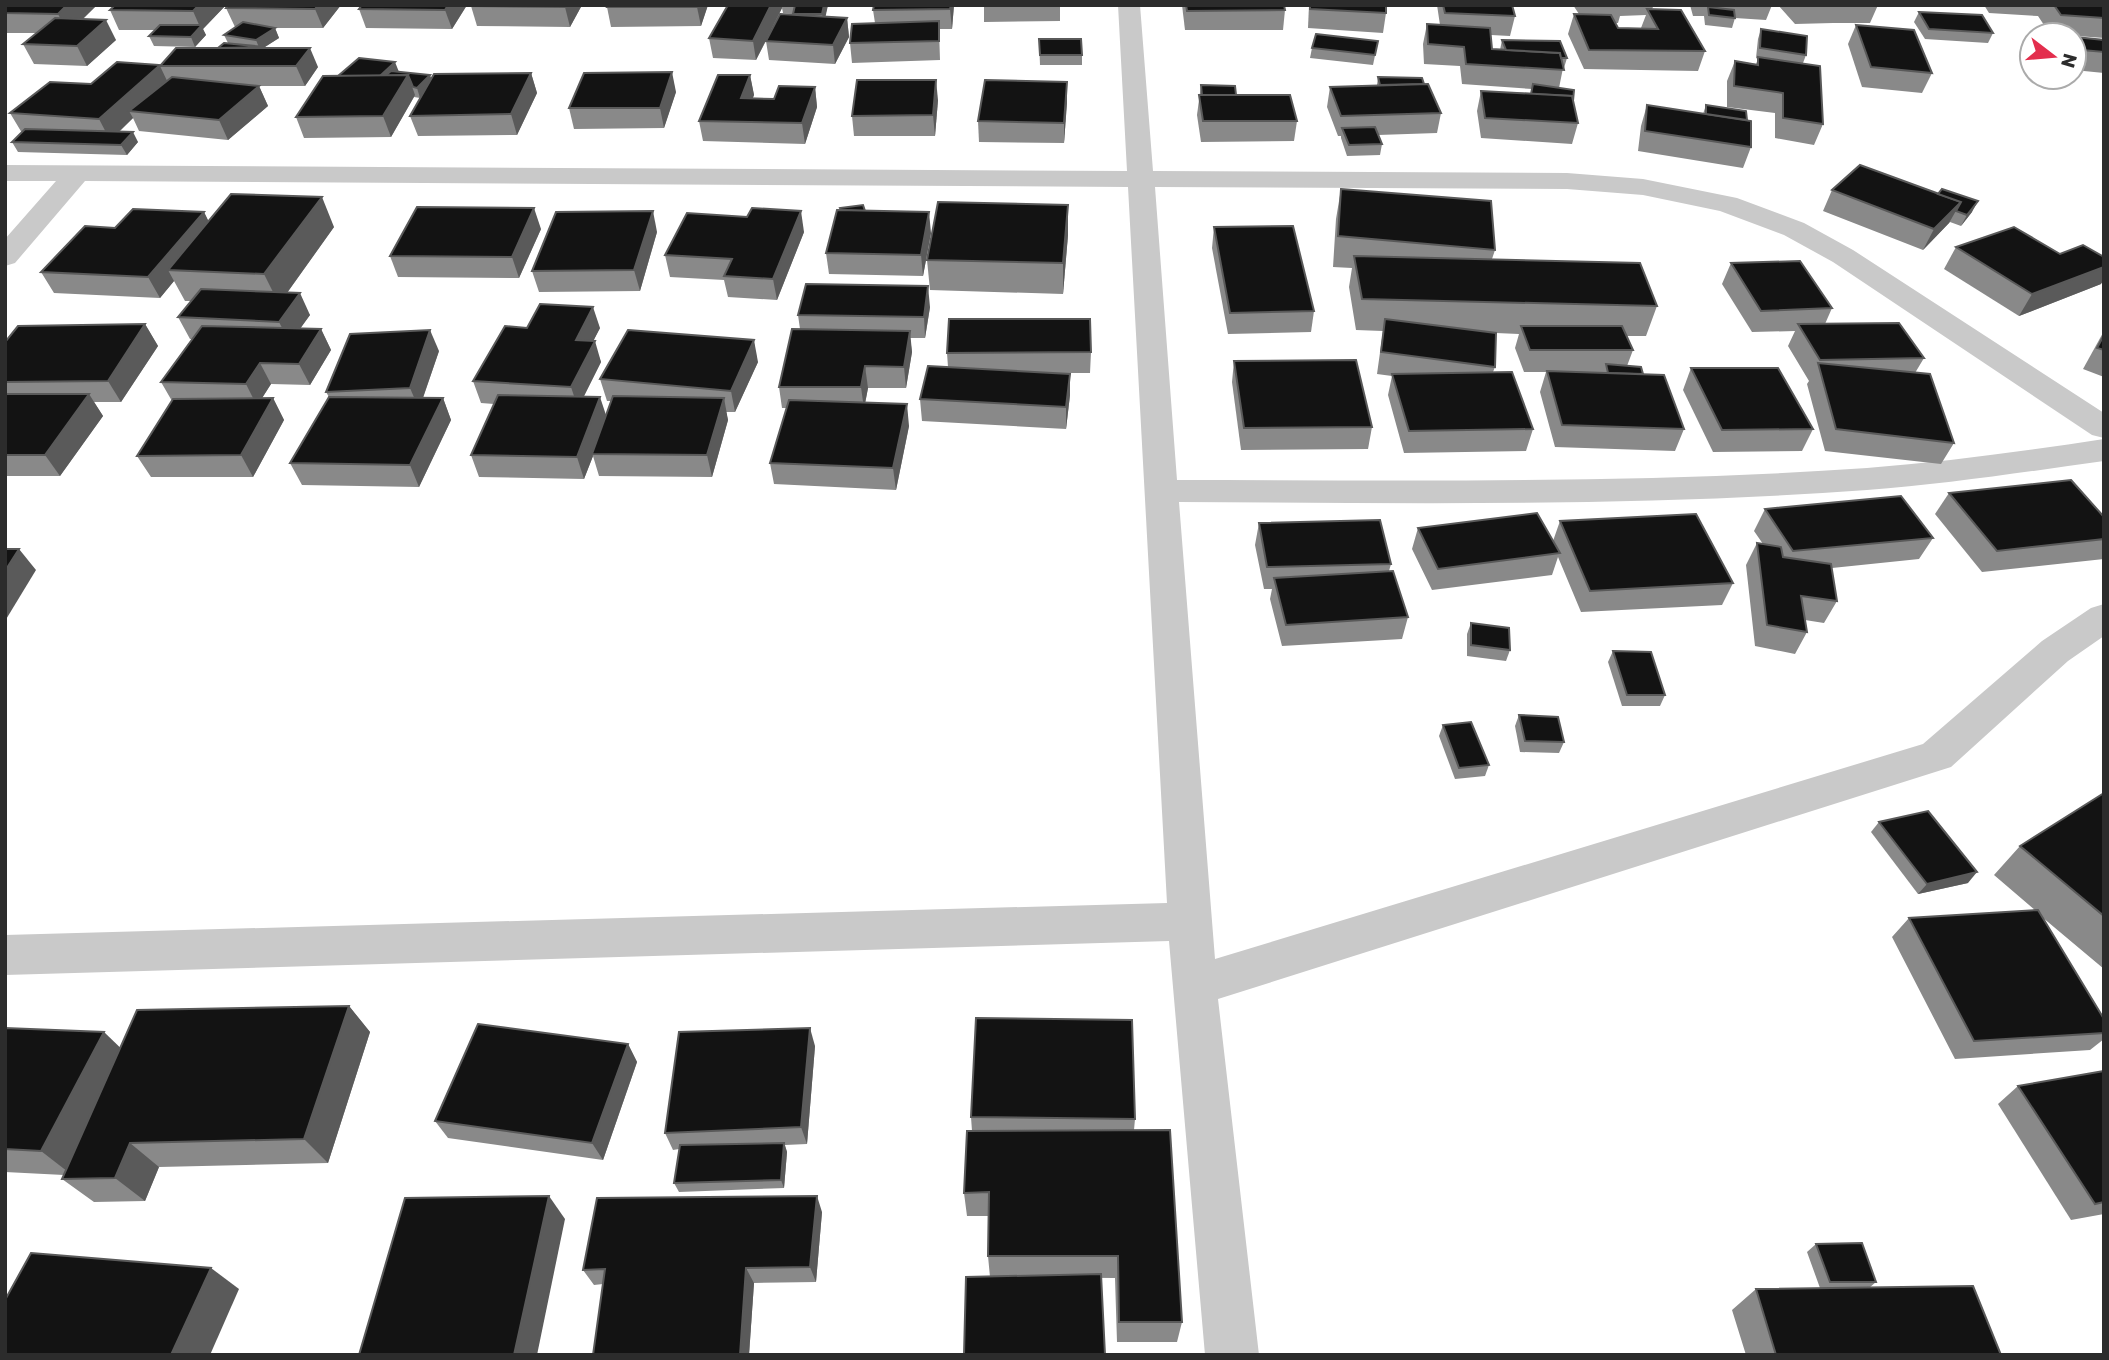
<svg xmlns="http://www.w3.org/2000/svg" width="2109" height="1360" viewBox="0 0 2109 1360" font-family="Rubik,sans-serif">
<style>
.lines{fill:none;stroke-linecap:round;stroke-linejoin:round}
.street{fill:#c9c9c9;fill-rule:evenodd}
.wall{fill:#898989;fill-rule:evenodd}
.shaded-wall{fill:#5a5a5a}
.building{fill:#131313;stroke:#5a5a5a;stroke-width:2}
</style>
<rect width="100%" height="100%" fill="#fff"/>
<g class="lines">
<!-- street -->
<path class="street" d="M1118,5H1140L1153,171L1567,173L1643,179L1737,198L1804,223L1853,250L2104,413V438L2092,435L1833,262L1784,235L1720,211L1643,195L1567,189L1155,187L1177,480C1407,480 1637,484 1867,468C1946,462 2025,451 2104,439V461C2025,472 1947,484 1867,490C1638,507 1409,503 1179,502L1215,959L1923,744L2042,641L2091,608L2104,604V636L2068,661L1951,767L1218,999L1259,1355H1205L1169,941L5,975V935L1167,903L1128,187L85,181L15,263L5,266V239L56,181H5V165L1127,171Z"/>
</g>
<!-- wall -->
<g class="wall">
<path d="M5,5H97L83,19L116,40L87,66L34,64L23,44L37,33H5Z"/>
<path d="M115,5H226L203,29L206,35L195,47L154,46L149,36L155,30H119L110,10Z"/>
<path d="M228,5H341L323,28H275L279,38L265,47L318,67L305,86H259L268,106L228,140L139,131L133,118L119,132L138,142L127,155L18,152L12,142L22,133L10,113L91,84L161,65L218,48L228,43L224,35L235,27L226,8Z"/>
<path d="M467,5L452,29L366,28L359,9Z"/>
<path d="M582,5L570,27L477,26L471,6Z"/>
<path d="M708,5L701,26L611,27L607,7Z"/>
<path d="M728,5H828L825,16L847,18L849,37L835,64L769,60L766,41L756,60L713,58L709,38ZM782,8L783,13L793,14L771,30Z"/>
<path d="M954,5L952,29H939L940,60L852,63L850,43L875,23L873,10Z"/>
<path d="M984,5H1060V21L984,22Z"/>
<path d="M1182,5H1284L1285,10L1283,30H1185Z"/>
<path d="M1309,5H1386V13L1383,33L1308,28Z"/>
<path d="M1437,5H1512L1515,16L1510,36L1491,35L1492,49L1500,50L1502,40L1567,58L1564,68H1563L1559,88L1573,101L1578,123L1572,144L1481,138L1477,111L1481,91L1531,93L1532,89L1462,84L1460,66L1424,64L1423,44L1427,24L1440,25Z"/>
<path d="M1573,5H1654L1652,9L1705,51L1698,71L1584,69L1568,34L1574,14H1579ZM1646,15L1641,28H1618L1616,23H1618L1620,16Z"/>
<path d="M1690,5H1772L1766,20L1735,18L1732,28L1705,25L1704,16H1693Z"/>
<path d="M1778,5H1878L1870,23H1833L1795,24Z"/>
<path d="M1984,5H2104V38L2050,34L2038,16L1989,13Z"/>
<path d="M1919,12L1993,33L1988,43L1925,39L1914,22Z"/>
<path d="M1856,25L1932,73L1922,93L1862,87L1848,44Z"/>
<path d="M1761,29L1806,55L1803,63L1823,124L1814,145L1775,138V113L1727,107V81L1735,61L1756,64L1758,59L1756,58L1758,39Z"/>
<path d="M2075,37L2104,40V73L2074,70V40Z"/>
<path d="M1039,39L1082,55V65H1040Z"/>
<path d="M1378,41L1373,65L1310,58L1312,48Z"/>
<path d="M399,72L431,79L531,73L537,93L517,135L418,136L410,116L420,98L414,97L391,137L304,138L296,117L338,76Z"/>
<path d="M750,75L754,95L752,99H774L815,87L817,107L805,144L703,141L699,121Z"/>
<path d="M1378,77L1424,84L1441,113L1437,133L1378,135L1382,144L1380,155L1347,156L1341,138V136H1338L1327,107L1330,87L1377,85Z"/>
<path d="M1201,85L1236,95L1297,121L1294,141L1201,142L1197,115Z"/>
<path d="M676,92L664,128L574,129L569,108Z"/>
<path d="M938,100L935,136H854L852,116Z"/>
<path d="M1067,102L1064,143L979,142L978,121Z"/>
<path d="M1647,105L1703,114L1706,105L1747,120L1751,147L1743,168L1638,151L1641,126Z"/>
<path d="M1341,189L1495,250L1492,259L1657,306L1646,336H1626L1633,350L1627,366L1643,374L1684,429L1675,451L1555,447L1540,392L1546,372H1524L1515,348L1519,334L1496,333L1495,367L1493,372L1533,429L1526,451L1404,453L1388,395L1392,376L1377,374L1383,331L1356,330L1349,287L1352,268L1333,267L1336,219Z"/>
<path d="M1832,190L1972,212L1961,226L1950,222L1923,250L1823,211Z"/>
<path d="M865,211L931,233L923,276L829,274L826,253Z"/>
<path d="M204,212L209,222L334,227L287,293L310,315L300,328L321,329L331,350L310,385L271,384L262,398H273L284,420L253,477H151L137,456L172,401L161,382L192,339H190L178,317L192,301H185L174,281L160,298L54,293L41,272L115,228Z"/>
<path d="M1214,227L1314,311L1311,332L1228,334L1212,248Z"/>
<path d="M541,229L519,278L398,277L390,256Z"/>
<path d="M657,232L640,291L539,292L532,271Z"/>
<path d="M804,232L777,300L728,297L724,280L670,277L665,255Z"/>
<path d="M1068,235L1063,294L930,290L927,260Z"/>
<path d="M1956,247L2101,284L2019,316L1944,269Z"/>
<path d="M1731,263L1832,308L1825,324L1924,358L1915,373L1954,443L1941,464L1825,451L1807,384L1809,381L1788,346L1795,331L1752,332L1722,284Z"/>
<path d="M930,307L925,338H910L912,352L906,388H868L865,403L909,426L896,490L774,484L770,463L787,408H782L779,387L800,329L798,315Z"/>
<path d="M145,324L158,346L121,402H94L103,416L60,476H5V342Z"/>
<path d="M527,328H600L593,341L601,362L584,396L606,416L611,401H607L600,379L758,362L735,412H726L728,420L712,477L599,476L593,456L584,479L479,477L471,455L494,404L481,403L473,381Z"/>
<path d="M2104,331V377L2083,369Z"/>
<path d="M439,351L423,398H443L451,420L419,487L302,485L290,463L329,397L326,392Z"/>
<path d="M1091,352L1090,373H1069L1070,395L1066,429L922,421L920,399L948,367L947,353Z"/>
<path d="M1234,361L1372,427L1368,449L1241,450L1232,382Z"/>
<path d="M1691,368L1813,429L1802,451L1713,452L1683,390Z"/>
<path d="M1949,493L2104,517V559L1982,572L1935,514Z"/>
<path d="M1765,509L1933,538L1919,559L1832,568L1837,601L1824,623L1805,620L1807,632L1795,654L1755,646L1746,565L1757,543L1763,544L1754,531Z"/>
<path d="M1560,521L1733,583L1722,605L1581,612L1558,557L1552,575L1432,590L1412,549L1418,528L1553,541Z"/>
<path d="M1259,523L1391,564L1389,571L1408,617L1402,639L1282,646L1270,599L1272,589H1264L1255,545Z"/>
<path d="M1471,623L1510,650L1506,661L1467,656V634Z"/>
<path d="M1613,651L1665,695L1660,706H1622L1608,662Z"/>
<path d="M1519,715L1564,742L1559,753L1520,752L1515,726Z"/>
<path d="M1443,725L1489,765L1485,776L1455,779L1439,736Z"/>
<path d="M2104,793V969L2042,917L2104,1019V1039L2090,1050L1955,1059L1892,937L1909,918L2035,910L1994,875L2020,846Z"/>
<path d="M1879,822L1968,883L1918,894L1871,832Z"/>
<path d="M349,1006L370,1032L328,1163L159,1167L145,1201L94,1202L62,1179L64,1175L5,1172V1028L120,1048Z"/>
<path d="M628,1044L637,1062L603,1160L448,1138L435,1121Z"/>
<path d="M815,1046L807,1144L785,1145L787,1152L784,1188L679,1192L674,1183L679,1149L673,1150L665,1133Z"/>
<path d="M2104,1071V1214L2071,1220L1998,1104L2018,1086Z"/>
<path d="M971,1117L1135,1119L1134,1130L1182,1322L1177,1342H1117L1115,1278L990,1277L988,1256L989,1216H967L964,1193L972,1131Z"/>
<path d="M822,1212L816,1282L754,1283L749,1355H593L603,1284L594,1285L583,1270Z"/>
<path d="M1816,1244L1876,1282L1869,1288L2001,1355H1746L1732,1310L1756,1289L1820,1288L1807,1252Z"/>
</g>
<!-- shaded-wall -->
<g class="shaded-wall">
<path d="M67,5H97L68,33L58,14Z"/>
<path d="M199,5H226L203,29L206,35L195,47L191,37L200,27L193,11Z"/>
<path d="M318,5H341L323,28L315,9Z"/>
<path d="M448,5H467L452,29L445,10Z"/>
<path d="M566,5H582L570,27L565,7Z"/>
<path d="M698,5H708L701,26L697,7Z"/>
<path d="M771,5H782V8L756,60L753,41Z"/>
<path d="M824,5H828L824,24L822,14Z"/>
<path d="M951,5H954L952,29L950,9Z"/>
<path d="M847,18L849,37L835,64L833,45Z"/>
<path d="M106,20L116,40L87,66L77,46Z"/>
<path d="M275,28L279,38L260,50L256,40Z"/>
<path d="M310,48L318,67L305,86L296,66Z"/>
<path d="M395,62L399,72L370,85Z"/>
<path d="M160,66L169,85L129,111L133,118L110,140L99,119Z"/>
<path d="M672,72L676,92L664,128L660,108Z"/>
<path d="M531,73L537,93L517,135L511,114Z"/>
<path d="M408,75L415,95L391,137L383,116Z"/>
<path d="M430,75L434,86L420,98L417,88Z"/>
<path d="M750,75L754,95L745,119L741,98Z"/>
<path d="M936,80L938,100L935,136L933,115Z"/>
<path d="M1067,82V102L1064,143V123Z"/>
<path d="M259,86L268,106L228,140L219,120Z"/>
<path d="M815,87L817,107L805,144L802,123Z"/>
<path d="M133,132L138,142L127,155L121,145Z"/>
<path d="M322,197L334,227L279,304L264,274Z"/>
<path d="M1978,201L1972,212L1961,226L1967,215Z"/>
<path d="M1961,202L1949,223L1923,250L1934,229Z"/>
<path d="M1068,205V235L1063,294V263Z"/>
<path d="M534,208L541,229L519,278L512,257Z"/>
<path d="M653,211L657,232L640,291L634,270Z"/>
<path d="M801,211L804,232L777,300L773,279Z"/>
<path d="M204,212L214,233L168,270L174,281L160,298L148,277Z"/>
<path d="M929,212L931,233L923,276L921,255Z"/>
<path d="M2104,267V280L2101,284L2019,316L2032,294Z"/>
<path d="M928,286L930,307L925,338L924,317Z"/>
<path d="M300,293L310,315L290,343L279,322Z"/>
<path d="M593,307L600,328L583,361L576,340Z"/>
<path d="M145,324L158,346L121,402L108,381Z"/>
<path d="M321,329L331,350L310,385L299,364Z"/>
<path d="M430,330L439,351L419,409L410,388Z"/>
<path d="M910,331L912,352L906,388L904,367Z"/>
<path d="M754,340L758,362L735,412L731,391Z"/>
<path d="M595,341L601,362L578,408L571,387Z"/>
<path d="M260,363L271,384L257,406L246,384Z"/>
<path d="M865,366L868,388L864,409L861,387Z"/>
<path d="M1070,374V395L1066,429V407Z"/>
<path d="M89,394L103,416L60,476L45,455Z"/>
<path d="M600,397L607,418L592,454L593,456L584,479L577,457Z"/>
<path d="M273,398L284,420L253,477L241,455Z"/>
<path d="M443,398L451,420L419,487L410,465Z"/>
<path d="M724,398L728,420L712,477L707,455Z"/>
<path d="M907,404L909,426L896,490L893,468Z"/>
<path d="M19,549L36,570L5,621V571Z"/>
<path d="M1977,872L1968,883L1918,894L1927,884Z"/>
<path d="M349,1006L370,1032L328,1163L304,1139Z"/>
<path d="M810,1028L815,1046L807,1144L801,1127Z"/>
<path d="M104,1032L132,1059L72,1175L41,1151Z"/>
<path d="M628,1044L637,1062L603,1160L592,1143Z"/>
<path d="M130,1143L159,1167L145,1201L115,1178Z"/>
<path d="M784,1143L787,1152L784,1188L781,1180Z"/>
<path d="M549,1196L565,1219L537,1355H514Z"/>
<path d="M817,1196L822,1212L816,1282L810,1267Z"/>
<path d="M211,1268L239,1289L210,1355H171Z"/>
<path d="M746,1268L754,1283L749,1355H740Z"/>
</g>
<!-- building -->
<g class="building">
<path d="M5,5H67L58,14L5,13Z"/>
<path d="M115,5H199L193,11L110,10Z"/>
<path d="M228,5H318L315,9L226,8Z"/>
<path d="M362,5H448L445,10L359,9Z"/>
<path d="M471,5H566L565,7L471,6Z"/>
<path d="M608,5H698L697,7H607Z"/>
<path d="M728,5H771L753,41L709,38Z"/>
<path d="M795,5H824L822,14H793Z"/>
<path d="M874,5H951L950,9L873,10Z"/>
<path d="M1186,5H1284L1285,10L1187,11Z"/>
<path d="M1310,5H1386V13L1310,9Z"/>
<path d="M1443,5H1512L1515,16L1445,13Z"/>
<path d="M2054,5H2104V18L2061,15Z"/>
<path d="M1708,7L1734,10L1735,18L1709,15Z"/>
<path d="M1647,9L1681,10L1705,51L1589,50L1574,14L1611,15L1618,28L1658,29Z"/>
<path d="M1919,12L1982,15L1993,33L1929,29Z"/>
<path d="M780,14L847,18L833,45L766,41Z"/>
<path d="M55,18L106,20L77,46L23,44Z"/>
<path d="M939,21V41L850,43L852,24Z"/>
<path d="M243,22L275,28L256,40L224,35Z"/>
<path d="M1427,24L1490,28L1492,49L1560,53L1564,70L1466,64L1464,47L1428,44Z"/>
<path d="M160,25H202L191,37L149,36Z"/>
<path d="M1856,25L1914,30L1932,73L1871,67Z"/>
<path d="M1761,29L1807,36L1806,55L1760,48Z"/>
<path d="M1316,34L1378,41L1375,55L1312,48Z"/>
<path d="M2075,37L2104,40V52L2082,50Z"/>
<path d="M1039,39H1081L1082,55H1040Z"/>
<path d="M1502,40L1560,41L1567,58H1561L1560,53L1506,50Z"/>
<path d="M224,43L265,47L218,48Z"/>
<path d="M176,48H310L296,66H160Z"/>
<path d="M1758,57L1820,66L1823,124L1783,118V93L1734,86L1735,61L1758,65Z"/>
<path d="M359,58L395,62L380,76H338Z"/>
<path d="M117,62L160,65L99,119L10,113L50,82L91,84Z"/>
<path d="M391,71L430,75L417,88L413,87L408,75L385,76Z"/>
<path d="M672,72L660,108H569L584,73Z"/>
<path d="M531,73L511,114L410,116L434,74Z"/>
<path d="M408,75L383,116L296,117L323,76Z"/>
<path d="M718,75H750L741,98L774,99L779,86L815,87L802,123L699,121Z"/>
<path d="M172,77L259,86L219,120L129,111Z"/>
<path d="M1378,77L1422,78L1424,84L1380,85Z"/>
<path d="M857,80H936L933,115L852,116Z"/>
<path d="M985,80L1067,82L1064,123L978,121Z"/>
<path d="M1428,84L1441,113L1341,116L1330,87Z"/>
<path d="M1533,84L1574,90L1573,101L1572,96L1531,94Z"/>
<path d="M1201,85L1235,86L1236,95H1202Z"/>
<path d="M1481,91L1572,96L1578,123L1485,118Z"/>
<path d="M1199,95H1290L1297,121H1203Z"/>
<path d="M1647,105L1751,121V147L1645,131Z"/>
<path d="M1706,105L1746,111L1747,120L1706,114Z"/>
<path d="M1375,127L1382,144L1349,145L1342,128Z"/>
<path d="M25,129L133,132L121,145L12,142Z"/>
<path d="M1860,165L1961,202L1934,229L1832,190Z"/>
<path d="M1341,189L1491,201L1495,250L1338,236Z"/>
<path d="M1942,189L1978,201L1967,215L1956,211L1961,202L1938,194Z"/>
<path d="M231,194L322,197L264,274L168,270Z"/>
<path d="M938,202L1068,205L1063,263L927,260Z"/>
<path d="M863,205L865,211L841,210L840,208Z"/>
<path d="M417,207L534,208L512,257L390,256Z"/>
<path d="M752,208L801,211L773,279L724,276L732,259L665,255L687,213L747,217Z"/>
<path d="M133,209L204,212L148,277L41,272L85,226L115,228Z"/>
<path d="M837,210L929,212L921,255L826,253Z"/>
<path d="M653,211L634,270L532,271L556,212Z"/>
<path d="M1293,226L1314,311L1230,313L1214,227Z"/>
<path d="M2014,227L2060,254L2083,245L2104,257V267L2032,294L1956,247Z"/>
<path d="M1354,256L1640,263L1657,306L1362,299Z"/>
<path d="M1800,261L1832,308L1761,311L1731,263Z"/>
<path d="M806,284L928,286L924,317L798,315Z"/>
<path d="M201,289L300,293L279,322L178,317Z"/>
<path d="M540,304L593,307L576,340L595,341L571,387L473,381L505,326L527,328Z"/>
<path d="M949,319H1090L1091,352L947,353Z"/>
<path d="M1385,319L1496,333L1495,367L1381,352Z"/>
<path d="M1899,323L1924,358L1820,360L1798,324Z"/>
<path d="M145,324L108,381L5,382V342L18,326Z"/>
<path d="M202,326L321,329L299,364L260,363L246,384L161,382Z"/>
<path d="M1521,326H1622L1633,350H1530Z"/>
<path d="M792,329L910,331L904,367L865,366L861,387H779Z"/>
<path d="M430,330L410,388L326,392L350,334Z"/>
<path d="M628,330L754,340L731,391L600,379Z"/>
<path d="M2104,335V350L2097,348Z"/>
<path d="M1356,360L1372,427L1244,428L1234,361Z"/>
<path d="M1818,363L1930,374L1954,443L1836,429Z"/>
<path d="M1606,364L1641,367L1643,374L1608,373Z"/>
<path d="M928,366L1070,374L1066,407L920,399Z"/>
<path d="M1691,368H1778L1813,429L1722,430Z"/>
<path d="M1547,371L1664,375L1684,429L1562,425Z"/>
<path d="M1512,372L1533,429L1409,431L1392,374Z"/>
<path d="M5,394H89L45,455H5Z"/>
<path d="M498,395L600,397L577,457L471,455Z"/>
<path d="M613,396L724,398L707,455L592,454Z"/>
<path d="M329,397L443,398L410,465L290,463Z"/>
<path d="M273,398L241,455L137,456L173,399Z"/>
<path d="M789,400L907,404L893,468L770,463Z"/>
<path d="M2071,480L2104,517V539L1997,551L1949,493Z"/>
<path d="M1901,496L1933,538L1793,551L1765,509Z"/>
<path d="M1537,513L1560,553L1438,569L1418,528Z"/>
<path d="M1696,514L1733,583L1590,591L1560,521Z"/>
<path d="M1380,520L1391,564L1267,567L1259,523Z"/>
<path d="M1757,543L1781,547L1783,557L1831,564L1837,601L1801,596L1807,632L1767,625Z"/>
<path d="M5,549H19L5,571Z"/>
<path d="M1393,571L1408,617L1286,625L1274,578Z"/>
<path d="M1471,623L1509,628L1510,650L1471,645Z"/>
<path d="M1613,651L1651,652L1665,695H1627Z"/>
<path d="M1519,715L1558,717L1564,742L1525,741Z"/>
<path d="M1471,722L1489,765L1459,768L1443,725Z"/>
<path d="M2104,793V916L2020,846Z"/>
<path d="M1928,811L1977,872L1927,884L1879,822Z"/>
<path d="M2038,910L2104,1019V1033L1974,1041L1909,918Z"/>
<path d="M349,1006L304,1139L130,1143L115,1178L62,1179L137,1010Z"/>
<path d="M976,1018L1132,1020L1135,1119L971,1117Z"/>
<path d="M478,1024L628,1044L592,1143L435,1121Z"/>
<path d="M5,1028L104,1032L41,1151L5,1149Z"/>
<path d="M810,1028L801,1127L665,1133L679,1032Z"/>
<path d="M2104,1071V1202L2095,1204L2018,1086Z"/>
<path d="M1170,1130L1182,1322H1119L1118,1256H988L989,1192L964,1193L967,1131Z"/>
<path d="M784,1143L781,1180L674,1183L680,1145Z"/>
<path d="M549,1196L514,1355H359L405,1198Z"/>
<path d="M817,1196L810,1267L746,1268L740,1355H593L605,1269L583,1270L597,1198Z"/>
<path d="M1862,1243L1876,1282H1830L1816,1244Z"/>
<path d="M31,1253L211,1268L171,1355H5V1300Z"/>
<path d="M1101,1274L1105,1355H964L966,1277Z"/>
<path d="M1973,1286L2001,1355H1776L1756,1289Z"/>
</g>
<!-- border -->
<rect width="2109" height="1360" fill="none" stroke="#2c2c2c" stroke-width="14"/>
<!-- north arrow -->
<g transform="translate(2053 56) rotate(106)"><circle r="33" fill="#ffffff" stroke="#ababab" stroke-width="2"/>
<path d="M0-5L12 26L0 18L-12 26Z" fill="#e32e4d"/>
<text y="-10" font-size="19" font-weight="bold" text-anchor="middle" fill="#2c2c2c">N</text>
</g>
</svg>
